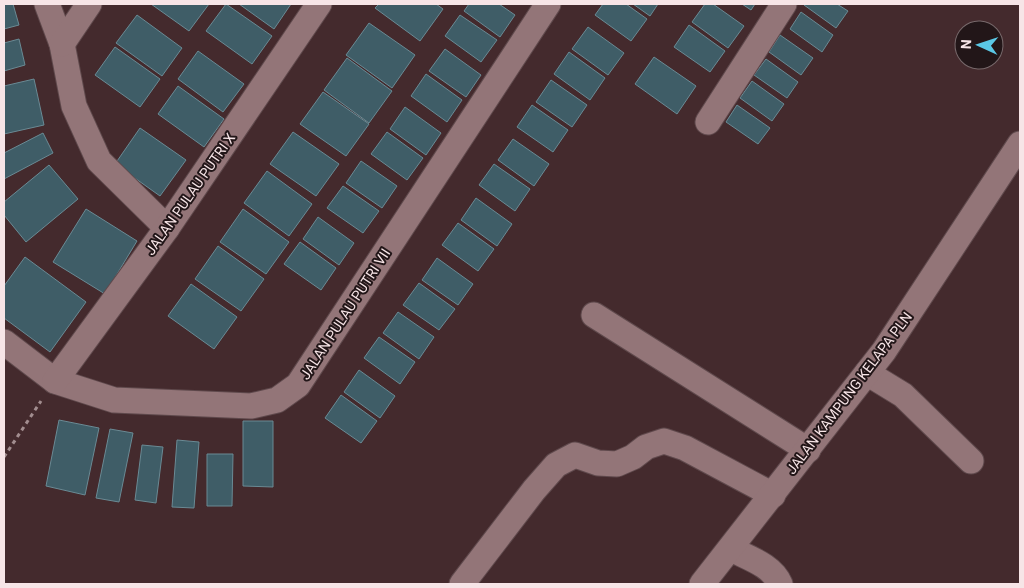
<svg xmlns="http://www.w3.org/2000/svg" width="1024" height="588" viewBox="0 0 1024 588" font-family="Roboto,sans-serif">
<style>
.building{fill:#3f5d67;stroke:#6a8a94}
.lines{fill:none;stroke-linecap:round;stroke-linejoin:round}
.minor-casing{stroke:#5f494c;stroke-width:27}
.path{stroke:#a28d8f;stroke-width:3;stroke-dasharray:4 4;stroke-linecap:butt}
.minor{stroke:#937578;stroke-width:25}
.labels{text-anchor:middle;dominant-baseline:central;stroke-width:4;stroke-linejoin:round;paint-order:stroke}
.street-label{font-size:14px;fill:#f7e5e7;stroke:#221618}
</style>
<rect width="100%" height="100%" fill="#442a2d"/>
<!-- building -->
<g class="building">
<path d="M4,4H13L19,25L4,29Z"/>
<path d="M151,4H209L189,31Z"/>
<path d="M226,4L272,36L252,64L206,31Z"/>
<path d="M239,4H291L274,29Z"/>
<path d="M379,4H436L443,9L420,41L375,8Z"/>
<path d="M469,4H499L515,15L500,37L464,11Z"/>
<path d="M603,4H626L647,19L631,41L595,15Z"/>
<path d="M633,4H658L650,16Z"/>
<path d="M705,4H713L744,26L728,48L692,22Z"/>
<path d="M742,4H755L751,10Z"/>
<path d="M805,4H837L848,11L836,28L804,5Z"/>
<path d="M801,12L833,35L822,52L790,29Z"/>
<path d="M137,15L182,48L162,76L116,43Z"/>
<path d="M460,15L497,40L481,62L445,36Z"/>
<path d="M369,23L415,55L392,88L346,55Z"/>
<path d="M689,25L725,51L710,72L674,47Z"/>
<path d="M588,27L624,53L608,75L572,49Z"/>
<path d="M780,35L813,58L801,75L769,52Z"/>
<path d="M19,39L25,65L4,71V43Z"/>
<path d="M115,47L160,79L140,107L95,75Z"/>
<path d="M445,49L481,75L466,97L429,71Z"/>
<path d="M198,51L244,84L223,112L178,79Z"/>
<path d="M569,52L605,78L590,100L554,74Z"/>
<path d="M654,57L696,86L677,114L635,84Z"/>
<path d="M347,58L392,91L369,123L324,90Z"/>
<path d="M766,59L798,82L787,98L754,75Z"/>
<path d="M426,74L462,100L447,122L411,96Z"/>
<path d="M34,79L44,125L4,134V86Z"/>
<path d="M551,80L587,105L572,127L536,102Z"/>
<path d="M752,81L784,104L772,121L740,98Z"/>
<path d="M178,86L224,119L204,147L158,114Z"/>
<path d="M323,92L369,124L346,156L300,124Z"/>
<path d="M532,105L568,130L553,152L517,127Z"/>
<path d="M737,105L770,128L758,144L726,122Z"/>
<path d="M405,107L441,133L426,155L390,129Z"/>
<path d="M140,128L186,160L160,196L115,164Z"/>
<path d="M293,132L339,164L316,196L270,164Z"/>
<path d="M387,132L423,158L407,180L371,154Z"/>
<path d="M43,133L53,153L4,179V153Z"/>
<path d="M513,139L549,164L534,186L498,160Z"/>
<path d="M361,161L397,186L382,208L346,183Z"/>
<path d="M494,164L530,189L515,211L479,185Z"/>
<path d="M49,165L78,199L26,242L4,215V202Z"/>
<path d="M267,171L312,204L289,236L244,203Z"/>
<path d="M343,186L379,211L363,233L327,208Z"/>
<path d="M476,198L512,224L497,246L461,220Z"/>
<path d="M86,209L137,241L105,294L53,262Z"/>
<path d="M243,209L289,242L266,274L220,242Z"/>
<path d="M318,217L354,243L339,265L303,239Z"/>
<path d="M458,223L494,249L478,271L442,245Z"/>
<path d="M300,242L336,268L321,290L284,264Z"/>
<path d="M218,246L264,279L241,311L195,279Z"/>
<path d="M25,257L86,302L50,352L4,318V286Z"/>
<path d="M437,258L473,284L458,305L422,280Z"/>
<path d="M419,283L455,309L439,330L403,305Z"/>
<path d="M191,284L237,317L214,349L168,316Z"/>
<path d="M398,312L434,337L419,359L383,333Z"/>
<path d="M379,337L415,362L400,384L364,358Z"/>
<path d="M359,370L395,396L380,418L344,392Z"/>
<path d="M341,395L377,421L361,443L325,418Z"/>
<path d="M59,420L99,428L85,495L46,486Z"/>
<path d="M243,421H273V487L243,486Z"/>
<path d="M110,429L133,433L119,502L96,498Z"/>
<path d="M177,440L199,442L194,508L172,507Z"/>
<path d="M142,445L163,447L156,503L135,500Z"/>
<path d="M207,454H233L232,506H207Z"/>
</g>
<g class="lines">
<defs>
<g id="minor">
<path d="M47,4L62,44L74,106L99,161L167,228"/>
<path d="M62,44L89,4"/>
<path d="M708,122L784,4"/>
<path d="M594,315L808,450"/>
<path d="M4,342L55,381L114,400L251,406L277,400L298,385L548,4"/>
<path d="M867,373L903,395L971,461"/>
<path d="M55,381L167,228L319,4"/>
<path d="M731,549C748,558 772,565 780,584"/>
<path d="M462,584L534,490L556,465L575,455L598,463L617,464L633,457L646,447L664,441L685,448L773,495"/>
<path d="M702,584L884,351L1020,144"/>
</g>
</defs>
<!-- minor casing -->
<use href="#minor" class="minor-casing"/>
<!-- path -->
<path class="path" d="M4,457L41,401"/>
<!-- minor -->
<use href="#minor" class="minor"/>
</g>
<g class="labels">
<!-- street labels -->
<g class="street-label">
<text transform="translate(190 194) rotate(-55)">JALAN PULAU PUTRI X</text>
<text transform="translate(345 314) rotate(-57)">JALAN PULAU PUTRI VII</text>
<text transform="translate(849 393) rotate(-53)">JALAN KAMPUNG KELAPA PLN</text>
</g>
</g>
<!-- border -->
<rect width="1024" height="588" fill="none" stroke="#f7e5e7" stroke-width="10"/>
<!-- north arrow -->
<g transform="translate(979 45) rotate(273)"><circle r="24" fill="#221618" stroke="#77696b"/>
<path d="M0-4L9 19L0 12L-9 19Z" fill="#5bc8e6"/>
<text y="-8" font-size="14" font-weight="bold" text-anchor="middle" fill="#f7e5e7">N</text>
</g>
</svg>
